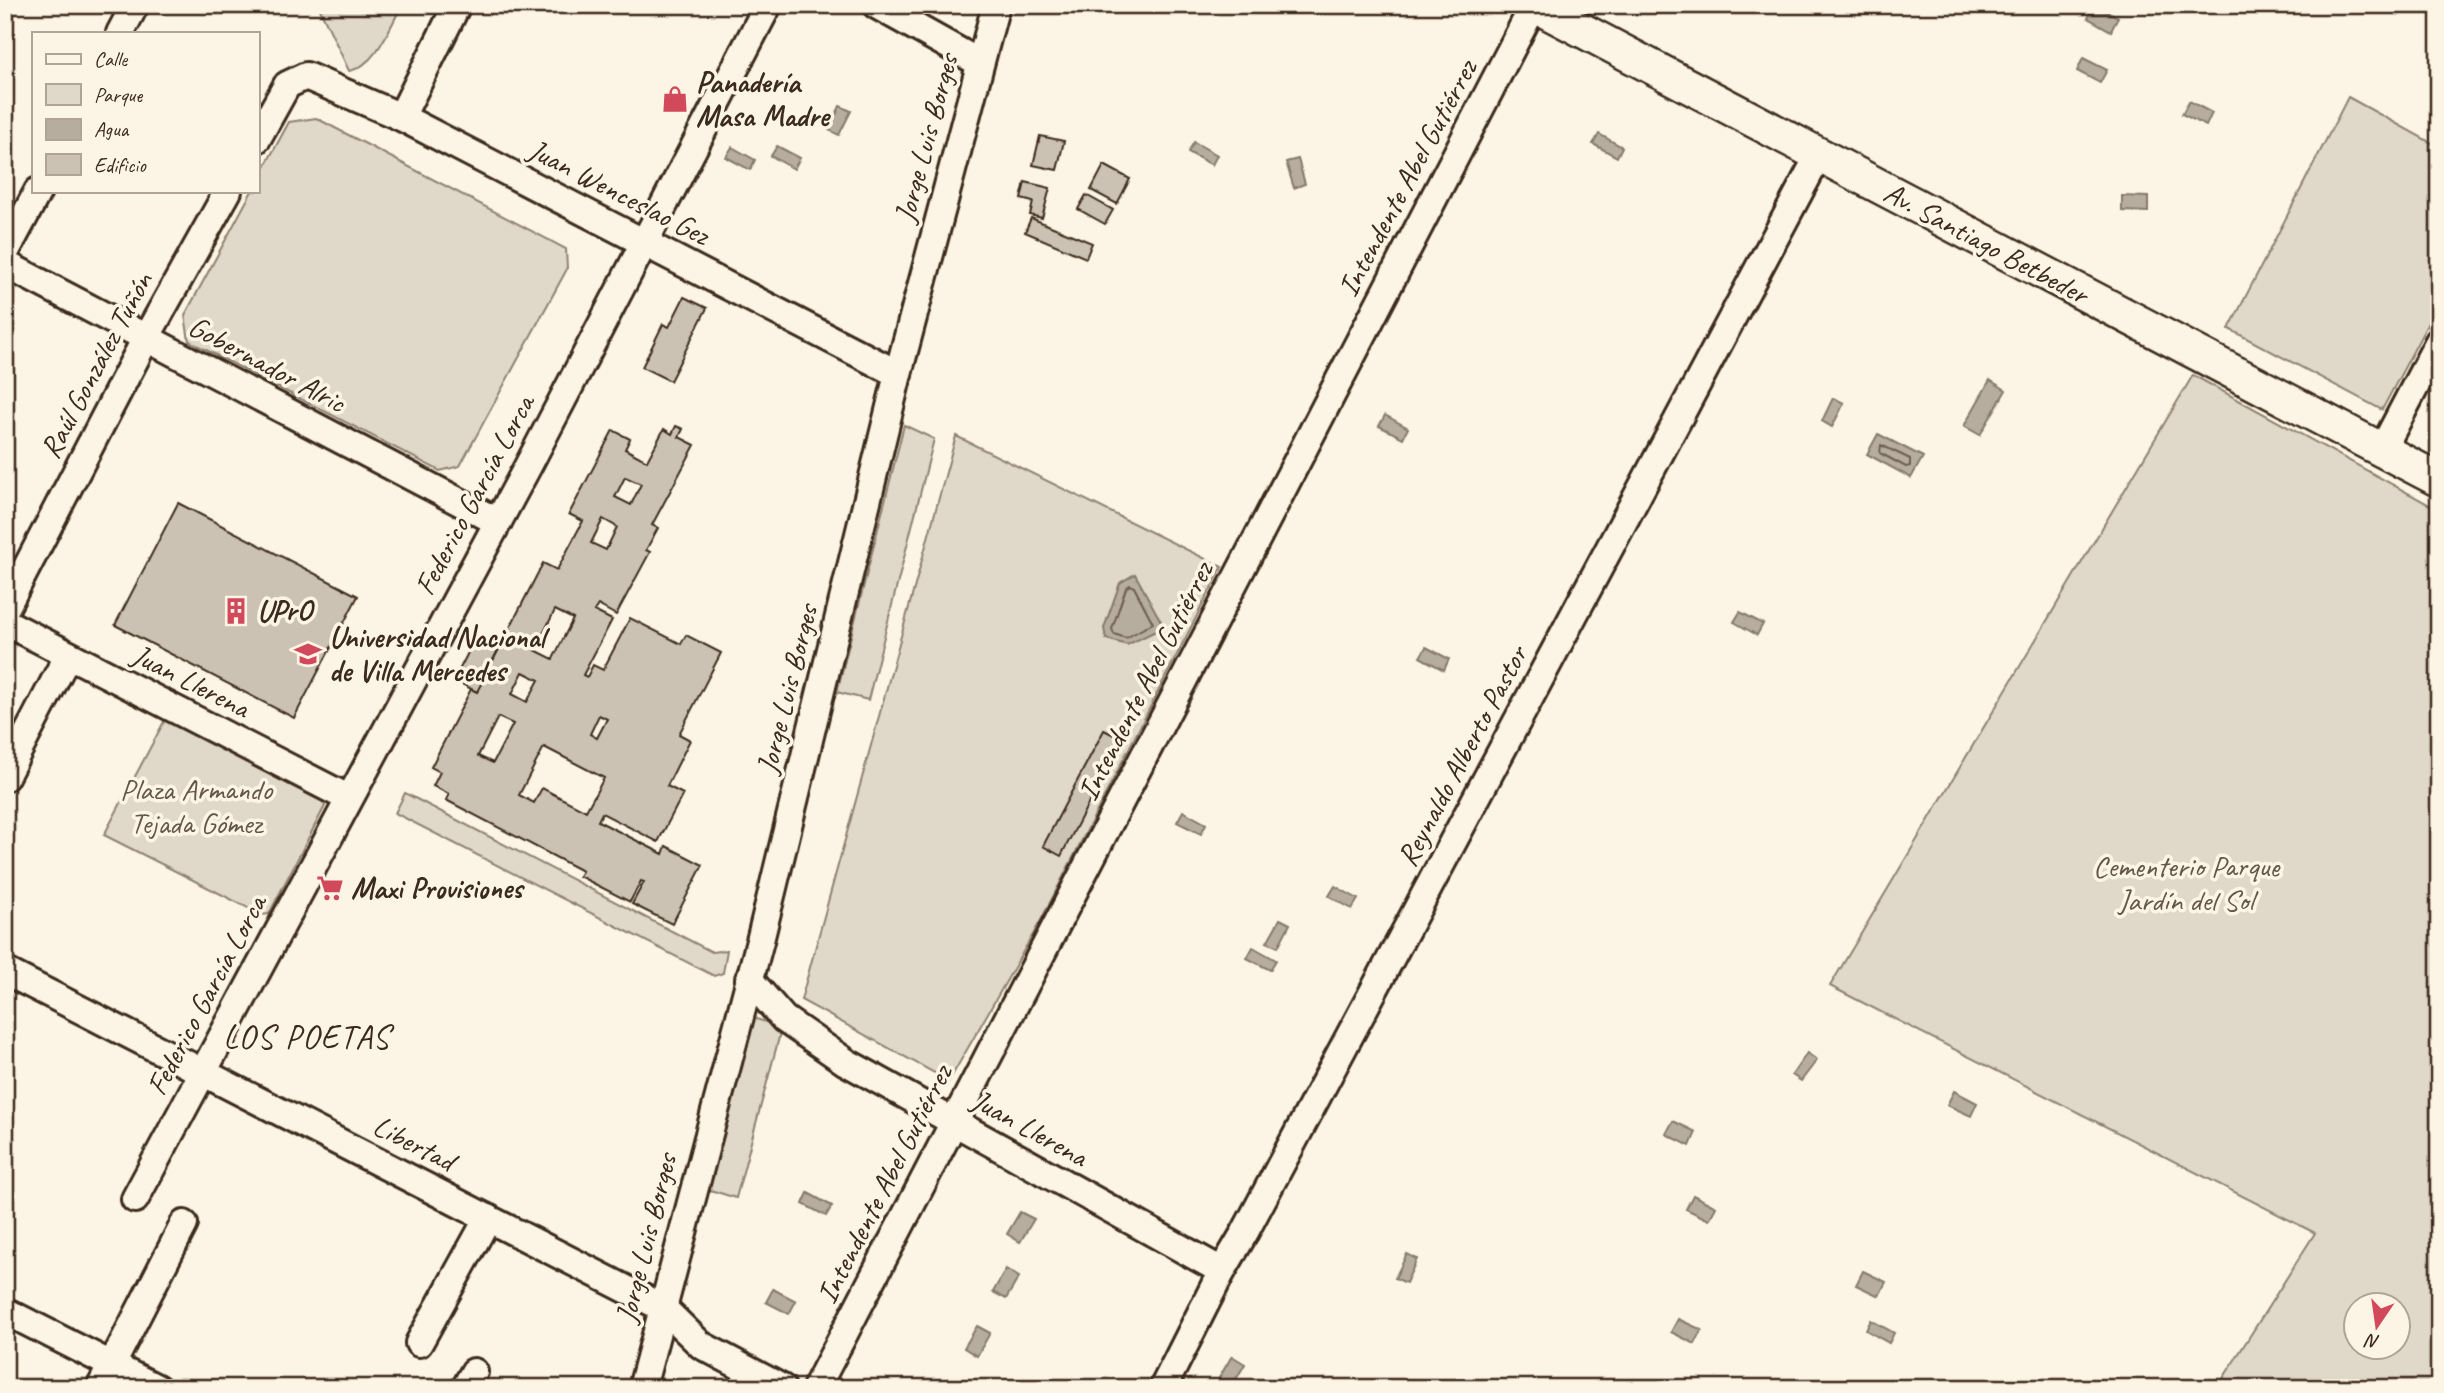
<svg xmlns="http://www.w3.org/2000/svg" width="2444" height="1393" viewBox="0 0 2444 1393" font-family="Caveat,sans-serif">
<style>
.green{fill:#e0d8c8;stroke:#8e8173;stroke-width:2;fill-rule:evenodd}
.water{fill:#b7ad9e;stroke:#85796b;stroke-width:2}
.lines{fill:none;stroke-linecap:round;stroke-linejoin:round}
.shore{stroke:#6d5e51;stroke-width:2}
.building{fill:#ccc2b3;stroke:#3b2a1e;stroke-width:2;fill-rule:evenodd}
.minor-casing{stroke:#3b2a1e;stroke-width:32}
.major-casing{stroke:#3b2a1e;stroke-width:38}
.minor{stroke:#fcf5e5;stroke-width:26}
.major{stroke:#fcf5e5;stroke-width:33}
.labels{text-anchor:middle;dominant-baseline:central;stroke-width:7;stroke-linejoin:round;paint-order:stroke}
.poi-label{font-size:30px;font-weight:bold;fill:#3b2a1e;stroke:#fcf5e5;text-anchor:start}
.street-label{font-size:30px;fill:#3b2a1e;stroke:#fcf5e5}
.park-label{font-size:30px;fill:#645648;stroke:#fcf5e5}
.quarter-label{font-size:33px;letter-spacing:2px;fill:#3b2a1e;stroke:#fcf5e5}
</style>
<rect width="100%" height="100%" fill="#fcf5e5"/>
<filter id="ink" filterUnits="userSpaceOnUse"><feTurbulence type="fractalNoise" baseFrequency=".0143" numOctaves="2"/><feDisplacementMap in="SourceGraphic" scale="14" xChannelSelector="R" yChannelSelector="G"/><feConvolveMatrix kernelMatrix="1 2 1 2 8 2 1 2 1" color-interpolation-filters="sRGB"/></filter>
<g filter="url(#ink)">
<!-- green -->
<g class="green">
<path d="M318,5H402C390,27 376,66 349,71Z"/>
<path d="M2348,97L2439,147V302L2382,410L2229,329Z"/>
<path d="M316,118L566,249L567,269L460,466L440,471L189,341L185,315L252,191H257V181L289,122Z"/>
<path d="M2193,375L2439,510V1388H2217L2315,1233L1830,986ZM2356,1306H2398V1348H2356Z"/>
<path d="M904,425L934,439L868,700L837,692Z"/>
<path d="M956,436L1222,567L1039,924L949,1081L801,1000Z"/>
<path d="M168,714L321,798L325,806L269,914L262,915L104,835Z"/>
<path d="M405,793L712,952L727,950L723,973L714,976L395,813Z"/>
<path d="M750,1017L775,1025L781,1030L736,1198L707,1189Z"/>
</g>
<!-- water -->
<g class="water">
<path d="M2095,5L2118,17L2111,31L2088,18Z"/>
<path d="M2083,58L2107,70L2100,83L2077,71Z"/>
<path d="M2189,101L2212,113L2206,126L2182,114Z"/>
<path d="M840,106L851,111L839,135L829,130Z"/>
<path d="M1599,134L1622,147L1617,157L1593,144Z"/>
<path d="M1194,142L1217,155L1212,165L1188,152Z"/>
<path d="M777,146L800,158L794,169L771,156Z"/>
<path d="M732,147L755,160L750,170L726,157Z"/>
<path d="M1298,159L1305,184L1294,188L1286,162Z"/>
<path d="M2122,196L2148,197V212L2122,211Z"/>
<path d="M1990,380L2006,390L1980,435L1964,426Z"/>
<path d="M1833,398L1844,403L1832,427L1822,421Z"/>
<path d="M1385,415L1408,428L1403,438L1379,426Z"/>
<path d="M1878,434L1923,457L1911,478L1867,454Z"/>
<path d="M1135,574L1164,627L1127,645L1106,639L1104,628L1120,583Z"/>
<path d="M1740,612L1763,624L1757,635L1734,622Z"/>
<path d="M1426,647L1449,659L1444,670L1420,657Z"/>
<path d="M1183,811L1206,824L1201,834L1177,822Z"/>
<path d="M1335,886L1358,899L1352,909L1329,896Z"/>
<path d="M1280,919L1290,924L1278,947L1267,942Z"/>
<path d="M1253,947L1276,960L1270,970L1247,958Z"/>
<path d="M1807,1053L1817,1060L1801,1081L1792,1075Z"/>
<path d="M1954,1091L1977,1103L1971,1116L1947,1105Z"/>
<path d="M1673,1121L1696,1132L1690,1146L1666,1134Z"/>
<path d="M808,1193L832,1206L826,1216L803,1204Z"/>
<path d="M1693,1195L1716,1207L1709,1220L1686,1209Z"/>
<path d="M1020,1212L1034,1219L1020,1242L1007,1234Z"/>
<path d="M1407,1254L1417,1259L1406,1283L1395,1278Z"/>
<path d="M1006,1269L1019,1277L1006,1299L993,1292Z"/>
<path d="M1863,1271L1886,1282L1879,1296L1856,1285Z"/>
<path d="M773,1289L796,1301L789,1314L766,1302Z"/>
<path d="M1678,1319L1702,1330L1695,1344L1671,1332Z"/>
<path d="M1871,1320L1894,1333L1889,1343L1866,1330Z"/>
<path d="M977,1326L990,1333L977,1356L964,1348Z"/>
<path d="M1232,1356L1245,1364L1232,1386L1219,1378Z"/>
</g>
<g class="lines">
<!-- shore -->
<g class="shore">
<path d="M1881,445L1910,459V466L1906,467L1880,453Z"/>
<path d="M1130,585L1134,587L1153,623L1126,638L1114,634L1112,629L1126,588Z"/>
</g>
</g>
<!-- building -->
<g class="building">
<path d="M1040,136L1064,141L1057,170L1033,165Z"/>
<path d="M1104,165L1130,179L1117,204L1091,190Z"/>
<path d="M1025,182L1050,188L1042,218L1030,215L1033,202L1021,199Z"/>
<path d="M1086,195L1113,210L1105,224L1078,209Z"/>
<path d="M1031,218L1092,243L1086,258L1025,232Z"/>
<path d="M684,297L707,308L670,381L642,367L663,324L669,327Z"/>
<path d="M676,426L683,429L679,437L695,445L652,525L658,528L646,550L650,552L616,615L598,605L594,611L612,620L583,675L587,677L593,665L603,670L630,618L681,644L686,635L721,653L679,734L690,740L667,786L683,794L658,842L602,813L598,821L663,854L666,846L703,865L672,924L632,904L644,882L641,881L630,902L579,876L582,871L446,800L449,794L433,786L440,772L431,767L471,689L477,692L543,563L557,570L583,521L569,514L613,430L630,439L625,449L647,461L664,429L672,434ZM625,477L641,484L631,505L615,497ZM603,519L617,527L606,550L591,543ZM555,610L573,619L553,659L535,650ZM523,672L539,680L527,702L512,694ZM599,715L607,719L597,738L590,734ZM498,717L513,724L493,763L478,756ZM544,747L604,778L586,811L542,788L534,803L519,795Z"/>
<path d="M178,503L358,596L294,718L115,625Z"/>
<path d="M477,635L500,646L477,692L454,680Z"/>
<path d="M1104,730L1122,739L1061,856L1043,846Z"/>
</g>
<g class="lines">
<defs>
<g id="minor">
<path d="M876,5L980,63"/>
<path d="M120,33L135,5"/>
<path d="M401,117L457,5"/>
<path d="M257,139L287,85L306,76L401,117L898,374"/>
<path d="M5,253L38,191"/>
<path d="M5,264L498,522"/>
<path d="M2382,450L2439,341"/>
<path d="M5,609L146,338L228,191"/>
<path d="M5,622L348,798"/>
<path d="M5,777L68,655"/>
<path d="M5,971L663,1308L701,1345L782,1388"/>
<path d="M749,979L784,1019L846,1062L1222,1271"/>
<path d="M135,1199L528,466L768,5"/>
<path d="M5,1311L157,1388"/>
<path d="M419,1343L488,1218"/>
<path d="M100,1388L184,1224"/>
<path d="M465,1388L474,1372"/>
<path d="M642,1388L761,937L898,374L996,5"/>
<path d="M816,1388L1534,5"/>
<path d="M1163,1388L1222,1271L1245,1232L1819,155"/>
</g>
<path id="major" d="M1534,5L2439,480"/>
</defs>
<!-- minor casing -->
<use href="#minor" class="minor-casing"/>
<!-- major casing -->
<use href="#major" class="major-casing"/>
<!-- minor -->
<use href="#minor" class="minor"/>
<!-- major -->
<use href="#major" class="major"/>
</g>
</g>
<!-- icons -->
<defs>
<symbol id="shop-bare" viewBox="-9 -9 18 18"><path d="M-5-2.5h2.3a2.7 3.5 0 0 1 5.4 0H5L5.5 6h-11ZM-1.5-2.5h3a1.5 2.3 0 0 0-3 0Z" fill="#d1495b" stroke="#fcf5e5" stroke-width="2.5" paint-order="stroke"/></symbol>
<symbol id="building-bare" viewBox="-9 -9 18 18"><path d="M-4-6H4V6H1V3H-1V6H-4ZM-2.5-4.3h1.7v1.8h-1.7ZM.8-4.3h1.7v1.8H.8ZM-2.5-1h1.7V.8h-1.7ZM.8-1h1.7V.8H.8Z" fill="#d1495b" stroke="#fcf5e5" stroke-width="2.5" paint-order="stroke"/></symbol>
<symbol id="university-bare" viewBox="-9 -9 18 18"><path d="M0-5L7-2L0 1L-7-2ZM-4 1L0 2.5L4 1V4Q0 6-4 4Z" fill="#d1495b" stroke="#fcf5e5" stroke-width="2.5" paint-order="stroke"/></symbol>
<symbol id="supermarket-bare" viewBox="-9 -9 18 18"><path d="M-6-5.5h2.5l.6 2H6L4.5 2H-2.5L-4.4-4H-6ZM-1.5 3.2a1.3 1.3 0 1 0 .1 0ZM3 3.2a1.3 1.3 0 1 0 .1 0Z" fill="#d1495b" stroke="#fcf5e5" stroke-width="2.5" paint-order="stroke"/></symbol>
</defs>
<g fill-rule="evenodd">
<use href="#shop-bare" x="656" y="80" width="38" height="38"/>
<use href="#building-bare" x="217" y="592" width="38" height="38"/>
<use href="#university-bare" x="289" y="635" width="38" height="38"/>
<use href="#supermarket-bare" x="311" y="869" width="38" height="38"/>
</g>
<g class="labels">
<!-- poi labels -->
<g class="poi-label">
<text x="696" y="82">Panadería<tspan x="696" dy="34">Masa Madre</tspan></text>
<text x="257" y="611">UPrO</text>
<text x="329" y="637">Universidad Nacional<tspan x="329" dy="34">de Villa Mercedes</tspan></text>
<text x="351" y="888">Maxi Provisiones</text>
</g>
<!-- street labels -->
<g class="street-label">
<text transform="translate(926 138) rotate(-75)">Jorge Luis Borges</text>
<text transform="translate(1407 178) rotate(-62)">Intendente Abel Gutiérrez</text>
<text transform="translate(619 192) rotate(27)">Juan Wenceslao Gez</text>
<text transform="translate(1986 243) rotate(28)">Av. Santiago Betbeder</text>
<text transform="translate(267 364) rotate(28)">Gobernador Alric</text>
<text transform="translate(96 365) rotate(-62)">Raúl González Tuñón</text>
<text transform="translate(474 495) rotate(-62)">Federico García Lorca</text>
<text transform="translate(191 681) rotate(27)">Juan Llerena</text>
<text transform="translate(1145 681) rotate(-63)">Intendente Abel Gutiérrez</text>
<text transform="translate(787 689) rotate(-76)">Jorge Luis Borges</text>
<text transform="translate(1462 756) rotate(-62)">Reynaldo Alberto Pastor</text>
<text transform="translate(206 995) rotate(-62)">Federico García Lorca</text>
<text transform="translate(1030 1128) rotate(29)">Juan Llerena</text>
<text transform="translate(414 1143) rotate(27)">Libertad</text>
<text transform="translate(884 1184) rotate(-63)">Intendente Abel Gutiérrez</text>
<text transform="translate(646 1238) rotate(-76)">Jorge Luis Borges</text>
</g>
<!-- park labels -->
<g class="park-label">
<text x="196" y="789">Plaza Armando<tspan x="196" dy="34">Tejada Gómez</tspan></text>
<text x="2186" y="866">Cementerio Parque<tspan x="2186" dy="34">Jardín del Sol</tspan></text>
</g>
<!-- quarter labels -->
<g class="quarter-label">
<text x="307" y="1037">LOS POETAS</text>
</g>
</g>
<!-- margin -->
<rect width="2444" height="1393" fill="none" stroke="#fcf5e5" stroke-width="28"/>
<rect x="14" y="14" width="2416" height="1365" fill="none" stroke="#3b2a1e" stroke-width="2.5" filter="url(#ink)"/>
<!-- legend -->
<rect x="32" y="32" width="228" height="161" fill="#fcf5e5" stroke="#afa495" stroke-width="2"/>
<rect x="46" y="54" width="35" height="10" fill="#fcf5e5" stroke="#afa495" stroke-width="2"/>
<text x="94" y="66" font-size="21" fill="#3b2a1e">Calle</text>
<rect x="46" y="84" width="35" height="21" fill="#e0d8c8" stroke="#afa495" stroke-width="2"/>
<text x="94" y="102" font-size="21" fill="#3b2a1e">Parque</text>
<rect x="46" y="119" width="35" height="21" fill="#b7ad9e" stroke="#afa495" stroke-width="2"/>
<text x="94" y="136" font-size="21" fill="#3b2a1e">Agua</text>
<rect x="46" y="154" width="35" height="21" fill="#ccc2b3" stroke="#afa495" stroke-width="2"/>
<text x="94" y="172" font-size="21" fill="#3b2a1e">Edificio</text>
<!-- north arrow -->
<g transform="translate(2377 1326) rotate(193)"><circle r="33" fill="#fcf5e5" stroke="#afa495" stroke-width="2"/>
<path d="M0-5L12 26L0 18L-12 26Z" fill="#d1495b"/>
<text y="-10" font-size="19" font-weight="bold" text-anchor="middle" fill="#3b2a1e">N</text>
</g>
</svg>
